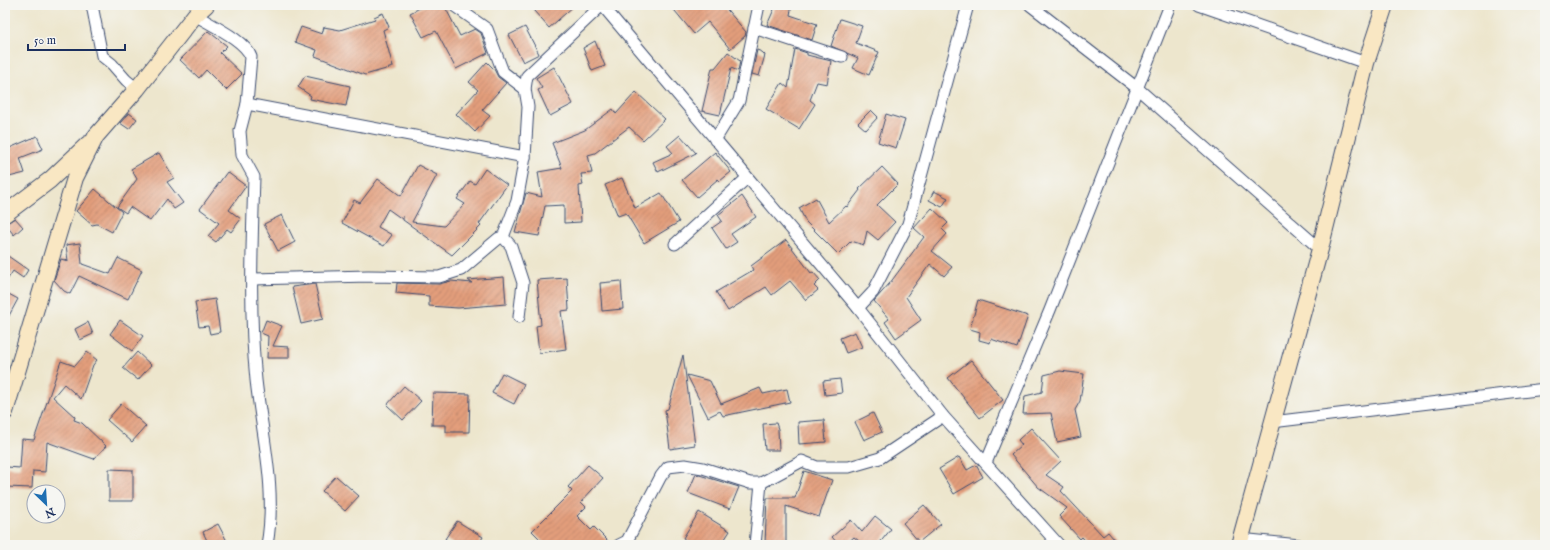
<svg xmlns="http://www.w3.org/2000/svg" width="1550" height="550" viewBox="0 0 1550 550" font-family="'IM FELL English',serif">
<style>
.building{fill:url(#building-hatch)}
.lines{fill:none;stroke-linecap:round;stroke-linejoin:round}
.street-casing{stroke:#3a4a6f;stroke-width:13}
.secondary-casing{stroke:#3a4a6f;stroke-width:18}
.street{stroke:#fff;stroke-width:11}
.secondary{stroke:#f9e7c3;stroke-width:16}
</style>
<defs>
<pattern id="building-hatch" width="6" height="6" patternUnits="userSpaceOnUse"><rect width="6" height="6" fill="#e39e7c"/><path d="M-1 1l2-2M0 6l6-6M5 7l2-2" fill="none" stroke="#b78169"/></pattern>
</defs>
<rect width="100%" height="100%" fill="#f6f6f2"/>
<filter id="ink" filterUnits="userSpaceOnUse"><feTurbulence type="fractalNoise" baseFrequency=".025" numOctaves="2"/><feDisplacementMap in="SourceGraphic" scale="8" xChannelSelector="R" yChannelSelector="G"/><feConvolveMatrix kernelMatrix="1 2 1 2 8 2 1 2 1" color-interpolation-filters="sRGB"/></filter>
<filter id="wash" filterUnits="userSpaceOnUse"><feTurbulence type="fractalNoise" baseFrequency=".012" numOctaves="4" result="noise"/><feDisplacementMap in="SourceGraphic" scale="16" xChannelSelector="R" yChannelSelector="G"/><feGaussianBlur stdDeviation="0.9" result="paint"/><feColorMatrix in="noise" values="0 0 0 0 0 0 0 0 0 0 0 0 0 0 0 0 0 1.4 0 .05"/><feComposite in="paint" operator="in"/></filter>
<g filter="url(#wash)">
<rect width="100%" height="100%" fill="#ede6cd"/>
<g id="blocks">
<!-- building -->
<g class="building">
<path d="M426,5H444L460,36L475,29L481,33L488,53L456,69L436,31L423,37L410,13Z"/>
<path d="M541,5H575L549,28L534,11Z"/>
<path d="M670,5H723L746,32L745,36L730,49L708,22L694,34Z"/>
<path d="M776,5H792L790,15L817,24L812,40L767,25Z"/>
<path d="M383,13L389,27L383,30L393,67L365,75L315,56L317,50L295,42L301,27L322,34L324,27L340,30L375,19L374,17Z"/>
<path d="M840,19L862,26L856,43L879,52L869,75L853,68L858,58L831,46Z"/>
<path d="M525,27L539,54L523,62L509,35Z"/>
<path d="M208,31L227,46L220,53L242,74L226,90L206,70L199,78L180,60Z"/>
<path d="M595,41L605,66L592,71L583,48Z"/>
<path d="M795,49L807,53V55L831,61L827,84L817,82L810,100L815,104L799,129L766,109L782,83L788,88Z"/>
<path d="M757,50L762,52L765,55L759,76L752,74Z"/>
<path d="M728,52L740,61L738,71L731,68L720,115L702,111L712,68H715Z"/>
<path d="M487,62L494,69L498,77L506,83L482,110L490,116L475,132L456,114L478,90L469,82Z"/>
<path d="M554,67L573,104L550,116L538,90L542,88L536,78Z"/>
<path d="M305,76L350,86L346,106L310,99L311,96L298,87Z"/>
<path d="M636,92L665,119L643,140L629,127L595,153L588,155L592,173L581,174L583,185L579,186L581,222L564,223V205L545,206L539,236L515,232L526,193L542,197L538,172L562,168L552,143L585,130L613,109L616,114Z"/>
<path d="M871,110L878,117L866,130L858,123Z"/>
<path d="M129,113L137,119L129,129L120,123Z"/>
<path d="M886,114L905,120L896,148L878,142Z"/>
<path d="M680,135L696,153L658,172L653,162L673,153L667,146Z"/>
<path d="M37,136L43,149L20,158L25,173L5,178V150Z"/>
<path d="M715,152L731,172L720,181L718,179L697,197L682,180Z"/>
<path d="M159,153L174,178L167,182L183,203L174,209L167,199L150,221L130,207L126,213L117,207L137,179L131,169Z"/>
<path d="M418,165L437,175L412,222L444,226L465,204L457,199L470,181L475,184L485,169L507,185L479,224L481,226L452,255L403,220V216L402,219L388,209L378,227L392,235L384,246L342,223L354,200L360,203L378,179L401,196Z"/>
<path d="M882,167L898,184L877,205L895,222L878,240L867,231L864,245L851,241L838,254L806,222L799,208L816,198L829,222L846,206L847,207L860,190L859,189Z"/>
<path d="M227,172L246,186L229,210L241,219L231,232L227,229L216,242L208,236L219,223L200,209Z"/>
<path d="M622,178L635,208L661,193L679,222L644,243L626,213L618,216L605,185Z"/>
<path d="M95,189L122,212L112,232L97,224L92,225L76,211Z"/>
<path d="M934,191L948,198L942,207L929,200Z"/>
<path d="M742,196L756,217L731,234L737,242L726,249L712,228L722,221L718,215Z"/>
<path d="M932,208L948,223L942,229L947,234L932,251L952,267L944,276L930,264L906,297L921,320L896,338L885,322L889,319L874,301L890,283L924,237L914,228Z"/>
<path d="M282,215L295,242L278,251L264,224Z"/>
<path d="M15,218L23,227L14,235L5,224Z"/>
<path d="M786,240L811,273L813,272L820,280L814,286L818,290L806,300L790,281L772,295L766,287L728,311L716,292L753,270L751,266Z"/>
<path d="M80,243L82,264L110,274L118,258L142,270L128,299L79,276L70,294L64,291L54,280L61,259L68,261L66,245Z"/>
<path d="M5,254L28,270L23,278L13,271L5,283Z"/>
<path d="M504,277L506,304L458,308L429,306V296L396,293L397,283L439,284L451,281L472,283L468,280Z"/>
<path d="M567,278L569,310L561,311L566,349L539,353L536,326L541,325L537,280Z"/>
<path d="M621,281L623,309L602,311L600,283Z"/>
<path d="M315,284L323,319L301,324L292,287Z"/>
<path d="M5,292L18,299L5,323Z"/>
<path d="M215,299L220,332L210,334L208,326L199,327L195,302Z"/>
<path d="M978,300L1028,316L1017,348L991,339L990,343L979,340L980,332L970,329Z"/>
<path d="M120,320L143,336L132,351L110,334Z"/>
<path d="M266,320L282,326L273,346L289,347V358H267L268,336L261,333Z"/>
<path d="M88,322L93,334L80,340L75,329Z"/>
<path d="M855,332L862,347L846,353L840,338Z"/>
<path d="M87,352L97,360L93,365L81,399L64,384L53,397L75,417L74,420L82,423L106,446L94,459L47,442L45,472L33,471L32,488L6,487L7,467L20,468L22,439L34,440L61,361L75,366Z"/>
<path d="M137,352L151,365L138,380L123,368Z"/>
<path d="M683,355L695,445L670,449L665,410L668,409Z"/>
<path d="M971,360L1003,400L980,418L948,378Z"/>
<path d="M1060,371L1084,374L1080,401L1075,410L1081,437L1057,442L1051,413L1023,414L1025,396L1042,392L1044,375Z"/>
<path d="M502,373L524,384L514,404L492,393Z"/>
<path d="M687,375L710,381L721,404L760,388L763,394L787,389L790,402L723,416L720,411L708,417Z"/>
<path d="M840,379L842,393L825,395L823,381Z"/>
<path d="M404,386L421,401L403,420L387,405Z"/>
<path d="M433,393L470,394L469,432H446V425H432Z"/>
<path d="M121,404L146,426L132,442L107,420Z"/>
<path d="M873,413L882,432L864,440L855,422Z"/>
<path d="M824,420L826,442L799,444L798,422Z"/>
<path d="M776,423L778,429L779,450H765L763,424Z"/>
<path d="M1031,428L1061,461L1046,475L1064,487L1061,491L1103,536L1108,532L1119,545H1089L1082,537L1080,539L1059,516L1067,508L1038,487L1011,455L1022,445L1018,440Z"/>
<path d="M959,457L967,470L976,465L983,477L954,494L939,469Z"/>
<path d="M588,465L603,478L581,502L586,507L577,516L591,530L594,527L612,545H546L532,531L572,491L568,487Z"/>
<path d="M109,469L133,470V501H109Z"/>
<path d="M804,471L832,480L819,517L786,506V543H765L767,498H795Z"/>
<path d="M696,474L739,487L730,509L688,493Z"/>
<path d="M336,476L359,496L345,511L322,491Z"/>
<path d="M924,505L941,524L919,542L903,523Z"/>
<path d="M699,512L730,531L721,545H694L683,538Z"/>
<path d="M875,516L891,529L878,545H864L854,537L845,545H839L832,537L851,520L862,532Z"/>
<path d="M457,521L483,537L478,545H455L445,539Z"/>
<path d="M218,524L229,545H209L203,532Z"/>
</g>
</g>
</g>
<g filter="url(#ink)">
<use href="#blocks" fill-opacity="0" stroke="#3a4a6f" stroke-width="1"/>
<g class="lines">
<defs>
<g id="street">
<path d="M92,5L102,56L112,64L126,80L137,89"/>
<path d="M453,5L487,29L503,72L525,89"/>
<path d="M602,5L858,308L943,416L1059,545"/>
<path d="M1030,5L1137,88L1320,249"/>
<path d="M1199,5L1366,63"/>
<path d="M195,15C211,25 245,40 251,57L247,104L240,131L242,155L254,177C252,243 249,314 256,380C262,435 277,489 267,545"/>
<path d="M754,28L842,57"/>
<path d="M247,104L525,157L528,107L525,89L527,76L602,5"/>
<path d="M715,140L739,101L759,5"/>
<path d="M503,237L511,246L523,283L519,317"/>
<path d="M675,244L747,178"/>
<path d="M253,279L368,276L439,277L461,270L499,238L503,237L517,201L525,157"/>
<path d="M858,308L873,292L908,224L968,5"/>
<path d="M1272,422L1545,389"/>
<path d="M986,463L1050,310L1170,5"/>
<path d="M1240,539L1299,545"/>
<path d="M619,545L627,541L661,476L668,467L685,465L703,468L750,483H761L802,461L817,467H849L880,458L943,416"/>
<path d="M755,545L761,483"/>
</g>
<g id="secondary">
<path d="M5,214L50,180L88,144"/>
<path d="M5,412L75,178L96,136L137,89L195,15L206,5"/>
<path d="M1239,545L1320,249L1366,63L1385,5"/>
</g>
</defs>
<!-- street casing -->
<use href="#street" class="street-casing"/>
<!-- secondary casing -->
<use href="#secondary" class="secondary-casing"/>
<!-- street -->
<use href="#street" class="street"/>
<!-- secondary -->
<use href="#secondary" class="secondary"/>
</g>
</g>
<!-- margin -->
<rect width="1550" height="550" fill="none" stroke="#f6f6f2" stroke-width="20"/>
<!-- north arrow -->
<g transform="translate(46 504) rotate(155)"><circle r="19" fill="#f6f6f2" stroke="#9ea6b7"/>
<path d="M0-3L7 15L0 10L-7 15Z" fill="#1f6fb2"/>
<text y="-6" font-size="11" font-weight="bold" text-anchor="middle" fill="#1b2f5e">N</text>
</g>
<!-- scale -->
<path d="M28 44v6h97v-6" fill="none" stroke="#1b2f5e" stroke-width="2"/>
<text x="34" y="44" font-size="12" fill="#1b2f5e" stroke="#f6f6f2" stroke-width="3" paint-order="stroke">50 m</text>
</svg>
